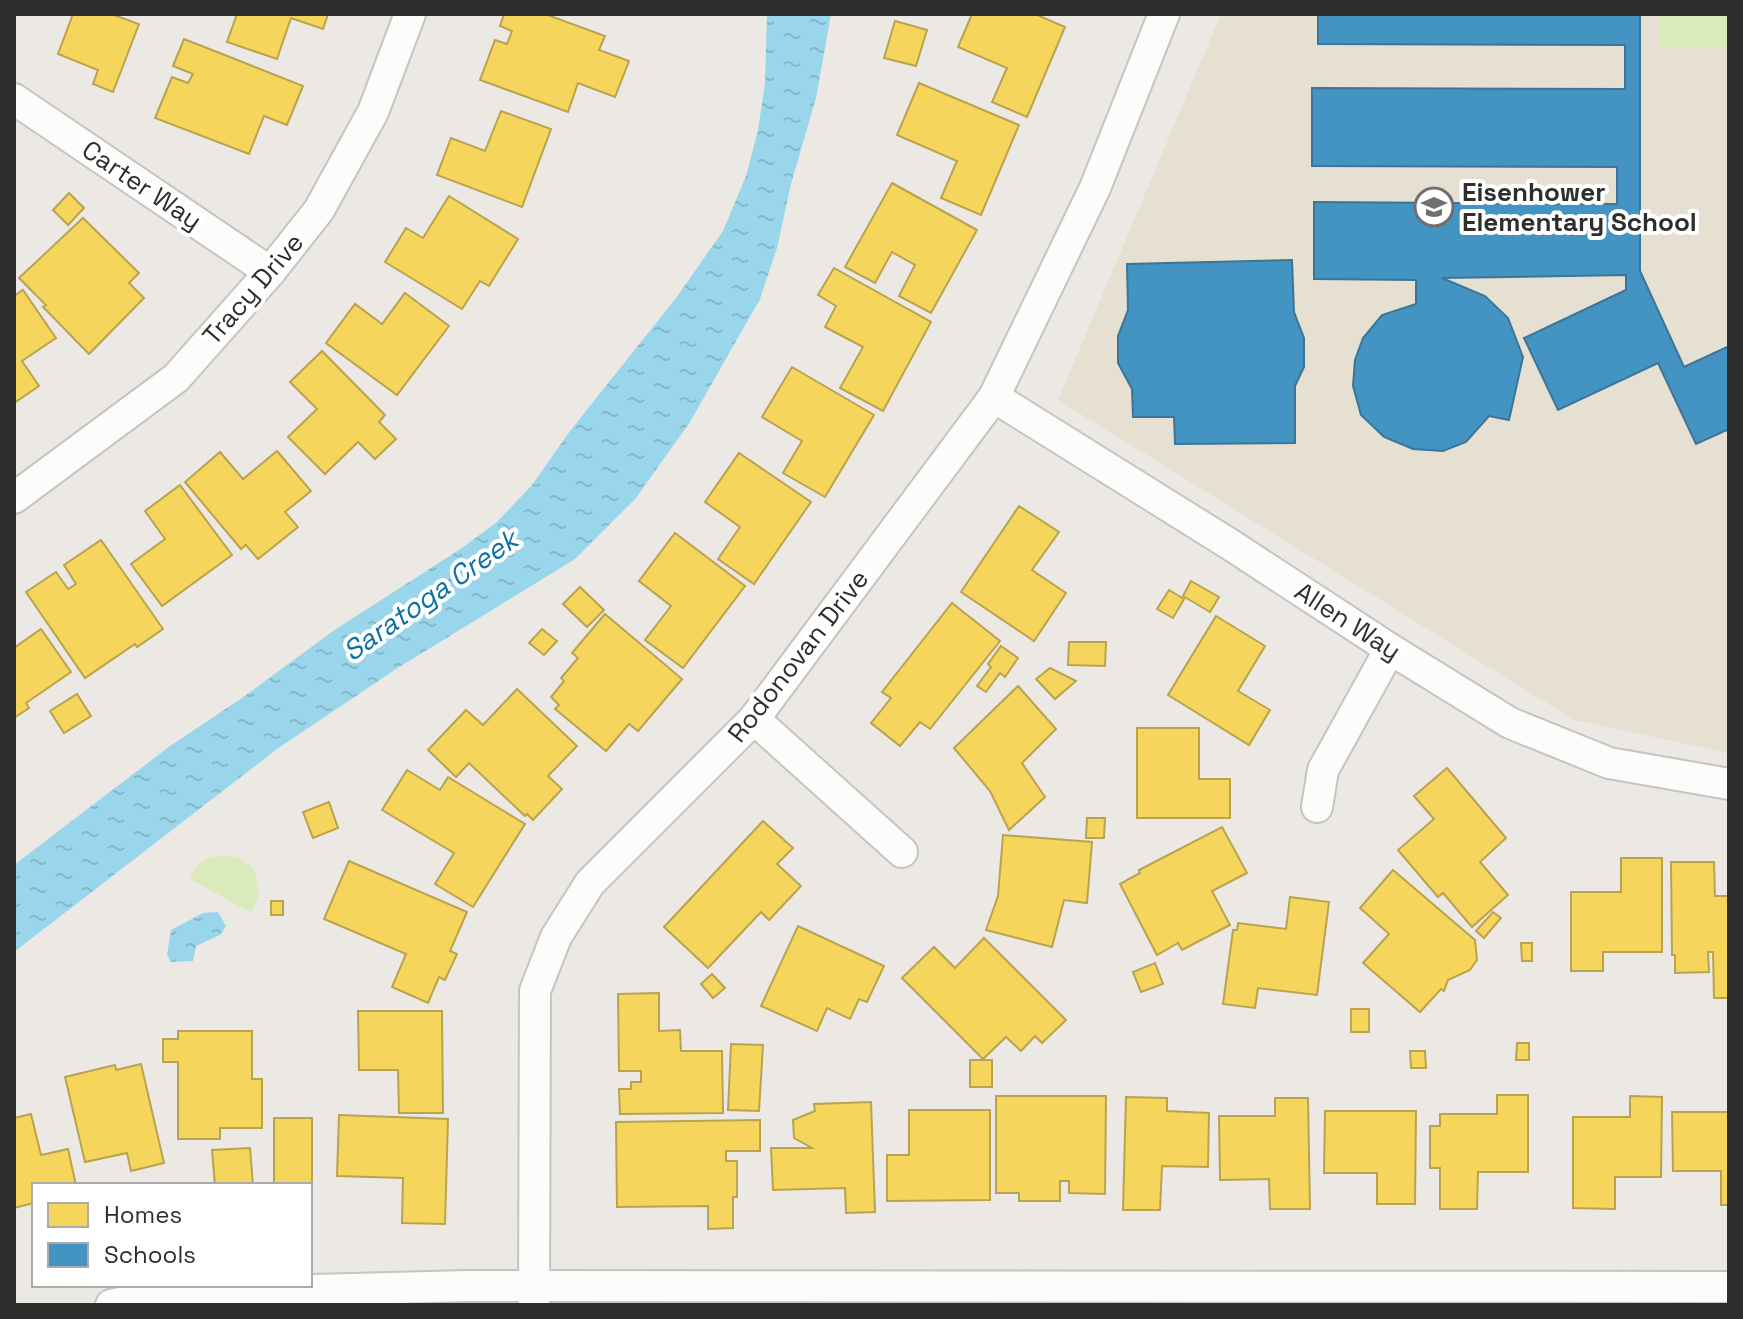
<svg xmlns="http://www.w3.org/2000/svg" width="1743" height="1319" viewBox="0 0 1743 1319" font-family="'Space Grotesk',sans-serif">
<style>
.education{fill:#e6e0d3}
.pitch{fill:#d9eabb}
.water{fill:url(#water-ripples)}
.homes{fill:#f6d55c;stroke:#baa34e;stroke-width:2}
.schools{fill:#4393c3;stroke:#3d7596;stroke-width:2}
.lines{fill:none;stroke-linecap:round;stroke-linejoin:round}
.street-casing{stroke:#c5c4c5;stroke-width:34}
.street{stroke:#fcfcfb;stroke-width:30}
.labels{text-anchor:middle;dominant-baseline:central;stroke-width:8;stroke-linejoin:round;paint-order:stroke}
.street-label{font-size:26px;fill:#2e2e2e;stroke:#fff}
.poi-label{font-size:26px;font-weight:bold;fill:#2e2e2e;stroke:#fff;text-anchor:start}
.water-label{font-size:28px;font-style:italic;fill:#0d6fa3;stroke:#fff}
</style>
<defs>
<pattern id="water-ripples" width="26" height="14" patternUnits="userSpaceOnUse" patternTransform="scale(2)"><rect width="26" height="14" fill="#99d6ec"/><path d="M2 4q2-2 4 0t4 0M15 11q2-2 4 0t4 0" fill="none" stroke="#84b8cb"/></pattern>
</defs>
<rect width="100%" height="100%" fill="#ece8e4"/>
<!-- education -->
<path class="education" d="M1221,14H1729V753L1574,720L1058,400Z"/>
<!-- pitch -->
<g class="pitch">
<rect x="1659" y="14" width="70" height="34"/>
<path d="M225,855L240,859L254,869L259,893L252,913L190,879C197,862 207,856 225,855Z"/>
</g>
<!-- water -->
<g class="water">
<path d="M767,14H831L816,98L791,184L777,248L760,299L690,422L636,498L575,559L396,669L277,749L14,952V865L170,746L242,698L333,631L462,548L497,522L532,485L570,431L676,298L723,231L746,176L758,130L765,83Z"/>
<path d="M218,912L226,926L220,935L196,946L193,961L171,962L167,955L171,930L203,913Z"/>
</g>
<!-- homes -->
<g class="homes">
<path d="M73,14H111L139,24L113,92L93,84L98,70L58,54Z"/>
<path d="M237,14H328L323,29L291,18L277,59L227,42Z"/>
<path d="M504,14H545L605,36L599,50L629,61L615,97L578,83L568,112L480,80L495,40L507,44L512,31L500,26Z"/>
<path d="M972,14H1035L1065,27L1027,117L992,102L1007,68L958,47Z"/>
<path d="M895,21L927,30L916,66L884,58Z"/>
<path d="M184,39L303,86L287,125L264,116L249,154L155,118L172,77L188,83L193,74L173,66Z"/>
<path d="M919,83L1019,125L981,215L941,198L957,161L897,135Z"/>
<path d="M501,111L551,129L522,207L437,175L451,138L485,151Z"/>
<path d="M892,183L977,230L931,313L899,296L915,265L892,252L875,283L845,267Z"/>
<path d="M69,193L84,208L68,225L53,210Z"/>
<path d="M449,196L518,239L489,286L480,281L462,309L385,262L406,228L423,238Z"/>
<path d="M83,218L139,273L129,283L144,298L89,354L43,307L46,305L19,278Z"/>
<path d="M834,268L931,322L883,411L840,388L863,347L825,327L836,306L818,295Z"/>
<path d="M23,290L56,338L22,361L39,386L14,403V296Z"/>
<path d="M405,293L449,326L397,395L326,343L355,304L382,324Z"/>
<path d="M322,351L385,415L379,422L396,439L375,459L358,442L325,474L288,437L317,409L290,382Z"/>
<path d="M792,367L874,415L825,497L783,473L802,441L762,417Z"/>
<path d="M277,451L311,491L285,512L298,527L258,559L246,545L241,549L185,482L220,452L243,479Z"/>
<path d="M739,453L811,502L754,584L718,559L740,527L705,502Z"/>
<path d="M180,485L232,555L162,606L131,564L165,539L145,511Z"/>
<path d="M1019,506L1059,532L1032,570L1066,593L1034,641L961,592Z"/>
<path d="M675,533L745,586L683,668L645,640L671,606L639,581Z"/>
<path d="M101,540L163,629L137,647L135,644L85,678L26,592L56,572L68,589L76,584L64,565Z"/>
<path d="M1191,581L1219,597L1210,612L1183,596Z"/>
<path d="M580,587L604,610L587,627L563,604Z"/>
<path d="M1169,590L1184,599L1173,618L1157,609Z"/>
<path d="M952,603L1000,641L930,729L920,722L900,746L871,723L891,698L882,692Z"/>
<path d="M605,614L682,679L638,731L629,724L606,751L555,709L559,705L551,697L564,681L561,678L578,658L572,653Z"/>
<path d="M1216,616L1265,646L1238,691L1270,710L1249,745L1168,695Z"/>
<path d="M41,629L71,672L26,703L29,708L14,718V648Z"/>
<path d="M542,629L557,641L544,655L529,643Z"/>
<path d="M1069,642H1106L1105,666L1068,665Z"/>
<path d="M1001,646L1018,658L1005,677L1000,673L986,692L977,686L991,667L988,664Z"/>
<path d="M1050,668L1076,681L1055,699L1036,679Z"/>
<path d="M1018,686L1056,729L1022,763L1045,797L1009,830L990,791L954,748Z"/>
<path d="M517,689L577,746L548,776L562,789L533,820L527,814L525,816L469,763L456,777L428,750L466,710L483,725Z"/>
<path d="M77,694L91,716L64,733L50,711Z"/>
<path d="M1137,728H1199V779H1230V818H1137Z"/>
<path d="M1447,768L1506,838L1480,862L1508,895L1472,927L1443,893L1438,897L1398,850L1434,819L1414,796Z"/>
<path d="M407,770L440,790L448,777L525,824L473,907L435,884L454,853L382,810Z"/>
<path d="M329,802L338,828L313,838L303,812Z"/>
<path d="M1087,818H1105L1104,838H1086Z"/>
<path d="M763,821L793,848L777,864L801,886L769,920L761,912L708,968L664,927Z"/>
<path d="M1222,827L1247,873L1212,891L1230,925L1182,950L1178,943L1157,955L1120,884L1140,873L1139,870Z"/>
<path d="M1003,835L1092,842L1087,903L1064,900L1052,947L986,930L998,896Z"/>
<path d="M1621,858H1662V952H1603V971H1571V892H1621Z"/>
<path d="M349,861L467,912L450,951L457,954L445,980L439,977L428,1003L392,987L406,954L324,919Z"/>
<path d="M1671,862H1714L1715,896H1729V998H1714L1713,952H1708L1709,972L1675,973V955H1672Z"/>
<path d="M1393,870L1475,940L1477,960L1470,970L1448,980L1444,991L1441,989L1420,1012L1363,963L1389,934L1360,908Z"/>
<path d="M1290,897L1329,902L1317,995L1258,988L1255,1008L1223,1004L1233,930H1237L1238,923L1286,929Z"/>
<rect x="271" y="901" width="12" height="14"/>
<path d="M1493,912L1501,918L1484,938L1476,931Z"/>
<path d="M798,926L884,966L867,1002L859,999L850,1019L827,1008L817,1031L761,1006Z"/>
<path d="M984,938L1066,1020L1042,1043L1035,1036L1021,1051L1006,1037L983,1059L902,978L934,947L955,968Z"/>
<path d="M1521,943H1532V961H1522Z"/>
<path d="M1155,963L1163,984L1141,992L1133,972Z"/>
<path d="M712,974L725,988L713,998L701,984Z"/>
<path d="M659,993V1031L680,1030L681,1051H722L723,1113L620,1114L619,1089H631V1082H641V1071H619L618,994Z"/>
<rect x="1351" y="1009" width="18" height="23"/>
<path d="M358,1011H442L443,1113H399L398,1070H359Z"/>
<path d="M178,1031H252V1079H262V1128H220V1139H178V1062H163V1039H178Z"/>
<path d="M1517,1043H1529V1060H1516Z"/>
<path d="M731,1044L763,1045L759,1111L728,1110Z"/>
<path d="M1410,1051H1425L1426,1068H1411Z"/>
<rect x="970" y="1060" width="22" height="27"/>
<path d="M141,1064L164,1163L131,1171L127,1153L85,1162L65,1077L115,1065L116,1070Z"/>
<path d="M1497,1095H1528V1172H1478L1477,1209H1440V1168H1430V1126H1440V1114H1497Z"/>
<path d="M996,1096H1106L1105,1194L1069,1193V1181H1060V1201H1019V1193H996Z"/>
<path d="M1630,1096L1662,1097L1661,1177H1615V1209L1573,1208V1117H1630Z"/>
<path d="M1126,1097L1167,1098V1111L1209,1113L1208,1167L1162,1166L1160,1210H1123Z"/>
<path d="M1275,1098H1308L1310,1209H1270L1269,1179L1220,1180L1219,1116H1275Z"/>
<path d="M871,1102L875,1212L846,1213L845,1188L773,1190L771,1148H812L794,1138L793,1120L815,1111L814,1104Z"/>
<path d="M909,1110H990V1200L887,1201V1155H909Z"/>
<path d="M1325,1111H1416L1415,1204H1377V1173H1324Z"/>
<path d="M1672,1112H1729V1205H1721V1171H1673Z"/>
<path d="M31,1114L41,1155L68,1149L76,1185H34V1203L14,1208V1118Z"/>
<path d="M339,1115L448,1119L445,1224L402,1223L403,1178L337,1176Z"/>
<path d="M274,1118H312V1189L310,1185H274Z"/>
<path d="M760,1120V1151H726V1161H737V1197H733V1228L708,1229V1206L617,1207L616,1122Z"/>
<path d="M250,1148L253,1185H215L212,1150Z"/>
</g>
<!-- schools -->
<g class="schools">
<path d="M1318,14H1640V271L1684,367L1729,346V429L1696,444L1658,363L1558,410L1524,338L1626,290V275L1442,278L1485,296L1508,318L1523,357L1509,420L1489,416L1466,442L1443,451L1413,449L1384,437L1361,415L1353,386L1355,360L1363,338L1382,315L1416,304V280L1314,279V202L1617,204V167L1312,166V88L1625,89V45L1318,44Z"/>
<path d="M1292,260L1294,312L1304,338V367L1295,386V443L1175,444L1174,417H1133L1132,389L1118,363V336L1128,310L1127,264Z"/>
</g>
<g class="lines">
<defs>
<g id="street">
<path d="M14,99L270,272"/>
<path d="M994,397L1231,545L1390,649L1510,723L1609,763L1729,784"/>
<path d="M14,498L176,378L270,272L319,210L373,112L410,14"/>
<path d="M754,719L902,852"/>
<path d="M1317,807L1323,770L1390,649"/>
<path d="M534,1303L535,991L556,937L590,883L754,719L994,397L1095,188L1164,14"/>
<path d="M111,1305L164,1294L467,1286L1729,1287"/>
</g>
</defs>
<!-- street casing -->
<use href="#street" class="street-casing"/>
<!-- street -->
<use href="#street" class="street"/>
</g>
<!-- icons -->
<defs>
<symbol id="school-ring" viewBox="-11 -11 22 22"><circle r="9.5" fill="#fff" stroke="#706f6e" stroke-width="1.5"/><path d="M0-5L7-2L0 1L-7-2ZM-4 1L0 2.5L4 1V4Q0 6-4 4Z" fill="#706f6e"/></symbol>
</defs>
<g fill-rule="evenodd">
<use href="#school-ring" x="1412" y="185" width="44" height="44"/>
</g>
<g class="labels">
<!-- street labels -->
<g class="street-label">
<text transform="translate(142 185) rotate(34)">Carter Way</text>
<text transform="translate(253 289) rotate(-49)">Tracy Drive</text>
<text transform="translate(1348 621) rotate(33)">Allen Way</text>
<text transform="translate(798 656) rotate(-52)">Rodonovan Drive</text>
</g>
<!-- poi labels -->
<g class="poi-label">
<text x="1462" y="192">Eisenhower<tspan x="1462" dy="30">Elementary School</tspan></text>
</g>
<!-- water labels -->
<g class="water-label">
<text transform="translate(430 595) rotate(-35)">Saratoga Creek</text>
</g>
</g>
<!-- border -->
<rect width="1743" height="1319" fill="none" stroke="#2e2e2e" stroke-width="32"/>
<!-- legend -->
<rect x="32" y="1183" width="280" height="104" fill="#ffffff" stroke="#ababab" stroke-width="2"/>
<rect x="48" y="1203" width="40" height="24" fill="#f6d55c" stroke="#ababab" stroke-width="2"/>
<text x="104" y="1223" font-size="24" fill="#2e2e2e">Homes</text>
<rect x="48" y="1243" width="40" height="24" fill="#4393c3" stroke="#ababab" stroke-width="2"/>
<text x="104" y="1263" font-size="24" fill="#2e2e2e">Schools</text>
</svg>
